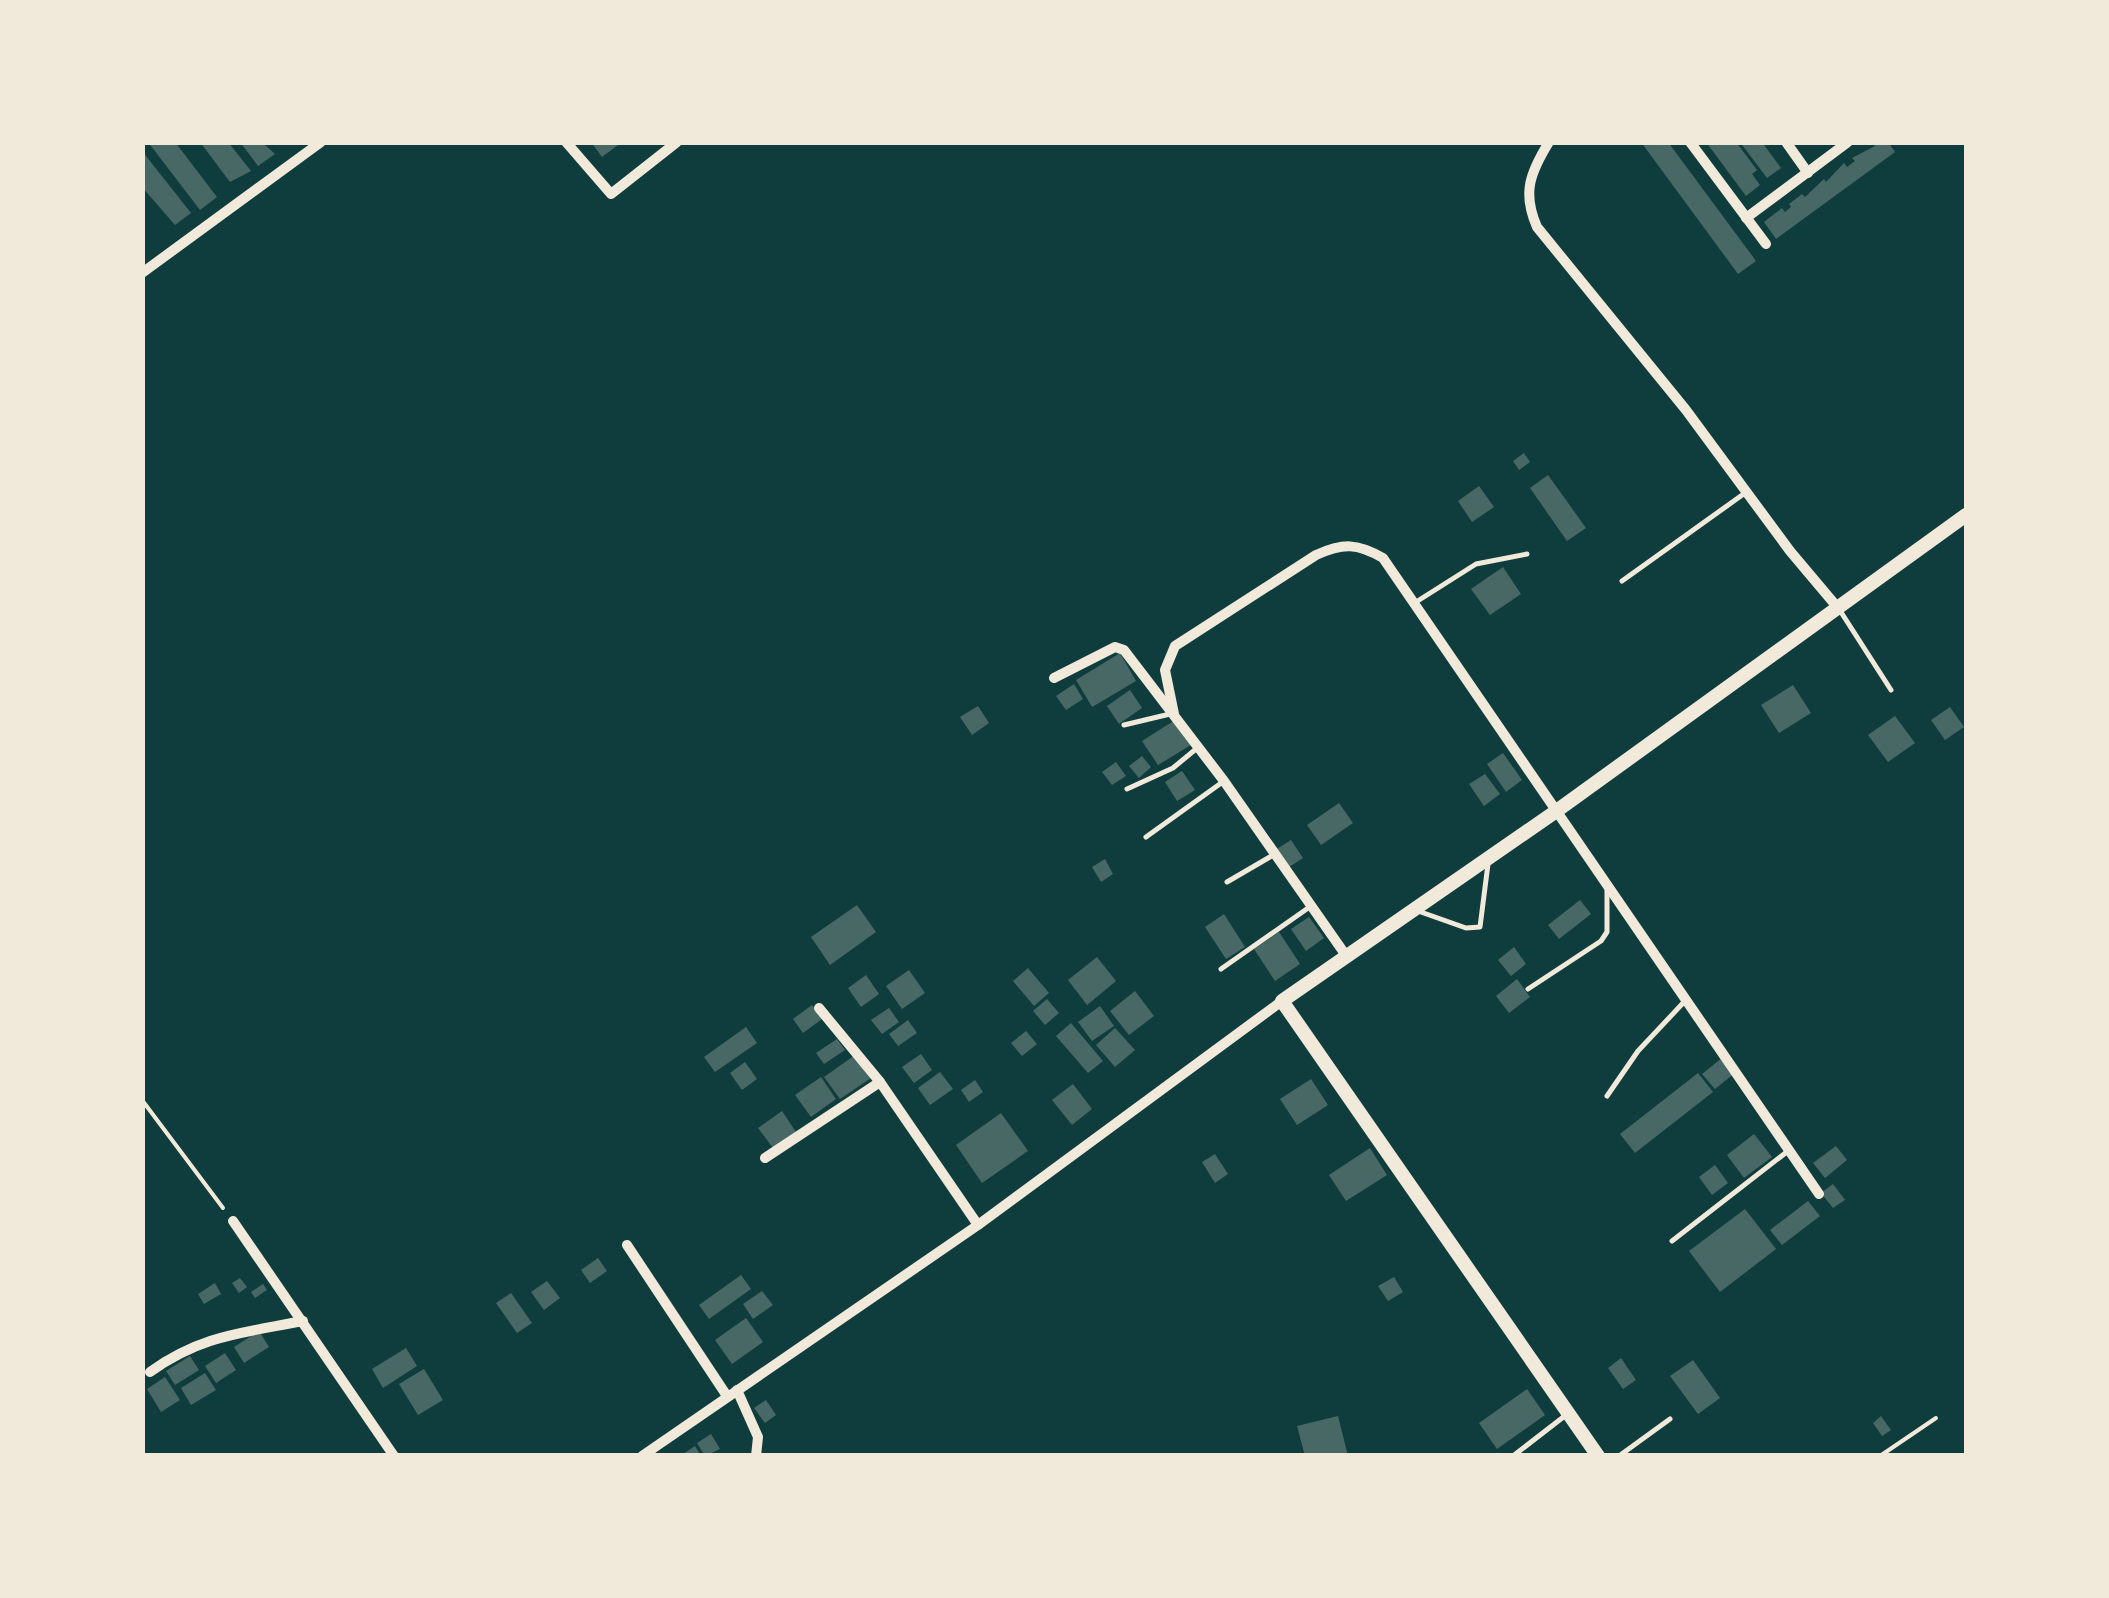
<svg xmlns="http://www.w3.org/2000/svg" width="2109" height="1598" viewBox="0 0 2109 1598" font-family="Karla,sans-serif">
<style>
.building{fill:#486865}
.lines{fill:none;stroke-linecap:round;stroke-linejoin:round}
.path{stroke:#f1e9da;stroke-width:4}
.service{stroke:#f1e9da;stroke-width:5}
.minor{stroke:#f1e9da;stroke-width:10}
.tertiary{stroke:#f1e9da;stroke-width:14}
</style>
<rect width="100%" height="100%" fill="#0f3d3e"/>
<!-- building -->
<g class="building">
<path d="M148,142H175L217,197L200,210Z"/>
<path d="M200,142H228L251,171L230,182Z"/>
<path d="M240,142H268L265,145L275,154L258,166Z"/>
<path d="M591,142H616L618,145L602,157Z"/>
<path d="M1641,142H1668L1756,261L1738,274Z"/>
<path d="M1706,142H1736L1757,170L1752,174L1760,185L1746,196Z"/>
<path d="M1740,142H1762L1781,168L1767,178Z"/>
<path d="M1872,142H1888L1895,152L1776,239L1764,222L1782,208L1785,212L1791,207L1789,204L1802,194L1805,197L1824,179L1826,182L1844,163L1847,167L1855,161L1852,158L1875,146Z"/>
<path d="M142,151L191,213L175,225L142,187Z"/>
<path d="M1524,453L1530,462L1519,470L1513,461Z"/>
<path d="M1548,475L1586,528L1567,541L1530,488Z"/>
<path d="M1479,486L1494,507L1472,522L1458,501Z"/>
<path d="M1503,567L1521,594L1490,615L1471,589Z"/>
<path d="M1120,653L1136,681L1092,707L1076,680Z"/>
<path d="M1074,684L1083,699L1066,710L1056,696Z"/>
<path d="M1793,685L1811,713L1779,733L1761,705Z"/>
<path d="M1130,690L1142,708L1119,724L1107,706Z"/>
<path d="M978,706L989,723L972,735L960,717Z"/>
<path d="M1950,707L1964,727L1945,740L1931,720Z"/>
<path d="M1895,716L1915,743L1888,762L1868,735Z"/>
<path d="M1175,720L1191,745L1158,765L1142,741Z"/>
<path d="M1503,753L1522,780L1506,792L1487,764Z"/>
<path d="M1142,756L1151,767L1139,778L1129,766Z"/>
<path d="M1116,762L1126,776L1112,785L1102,772Z"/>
<path d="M1182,771L1195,790L1177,801L1165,782Z"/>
<path d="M1485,774L1500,794L1484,806L1469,784Z"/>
<path d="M1339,803L1353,823L1321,845L1307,825Z"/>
<path d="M1291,840L1303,858L1286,869L1275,850Z"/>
<path d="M1105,859L1113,874L1101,882L1092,867Z"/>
<path d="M1580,900L1591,914L1559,939L1548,925Z"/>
<path d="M857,905L876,932L830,965L811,937Z"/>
<path d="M1224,914L1245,947L1226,959L1205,927Z"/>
<path d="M1309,917L1324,938L1306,951L1291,929Z"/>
<path d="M1279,932L1300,964L1275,981L1254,949Z"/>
<path d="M1514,947L1526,964L1511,976L1498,960Z"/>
<path d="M1097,957L1116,981L1087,1005L1068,980Z"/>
<path d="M1028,968L1049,993L1034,1006L1013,981Z"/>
<path d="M909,970L925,993L902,1009L886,986Z"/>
<path d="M866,975L879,994L861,1007L848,988Z"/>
<path d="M1517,979L1530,997L1509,1013L1496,996Z"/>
<path d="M1135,991L1154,1016L1129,1035L1110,1011Z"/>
<path d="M1047,999L1059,1013L1045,1025L1033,1011Z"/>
<path d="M812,1005L822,1019L803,1033L793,1019Z"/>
<path d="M1100,1006L1114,1026L1092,1041L1078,1022Z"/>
<path d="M889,1008L899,1022L882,1034L871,1020Z"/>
<path d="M908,1020L917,1033L898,1046L889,1034Z"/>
<path d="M1071,1023L1103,1061L1088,1073L1056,1036Z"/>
<path d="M746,1027L757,1043L715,1072L704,1057Z"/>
<path d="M1115,1028L1135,1050L1115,1067L1096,1045Z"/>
<path d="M1026,1031L1037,1044L1022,1056L1011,1043Z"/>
<path d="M837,1039L845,1050L824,1064L816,1053Z"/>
<path d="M921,1054L932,1070L914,1083L902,1067Z"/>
<path d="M855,1055L871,1078L840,1099L824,1077Z"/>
<path d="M1722,1058L1735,1073L1715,1089L1702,1074Z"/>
<path d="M745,1062L757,1079L742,1090L730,1073Z"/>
<path d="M940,1072L953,1089L930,1105L918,1088Z"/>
<path d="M1698,1073L1713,1092L1635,1153L1620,1134Z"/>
<path d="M821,1077L836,1099L811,1117L795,1095Z"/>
<path d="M1311,1079L1328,1105L1297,1125L1280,1099Z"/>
<path d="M975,1080L983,1092L969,1102L961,1090Z"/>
<path d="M1073,1084L1092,1109L1072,1125L1052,1100Z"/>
<path d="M782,1111L796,1132L773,1148L758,1128Z"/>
<path d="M1001,1113L1028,1151L982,1183L956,1145Z"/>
<path d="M1754,1134L1772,1157L1744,1178L1727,1155Z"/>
<path d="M1836,1146L1847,1160L1825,1178L1813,1163Z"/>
<path d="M1370,1148L1387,1175L1346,1201L1329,1175Z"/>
<path d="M1215,1154L1228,1174L1215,1183L1202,1162Z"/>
<path d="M1715,1165L1728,1183L1712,1195L1699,1177Z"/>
<path d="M1833,1184L1845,1200L1833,1208L1821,1193Z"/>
<path d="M1808,1201L1820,1216L1782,1245L1770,1230Z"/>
<path d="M1745,1209L1776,1249L1720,1292L1689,1251Z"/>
<path d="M598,1258L607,1271L590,1283L581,1270Z"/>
<path d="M741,1275L751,1289L709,1319L699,1305Z"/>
<path d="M1394,1277L1403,1292L1388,1301L1378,1286Z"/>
<path d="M240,1278L247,1287L239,1293L232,1283Z"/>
<path d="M547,1281L560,1298L544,1310L531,1292Z"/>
<path d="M215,1283L221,1294L204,1304L198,1294Z"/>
<path d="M263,1284L267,1290L255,1298L251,1292Z"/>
<path d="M762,1291L773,1305L753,1319L743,1304Z"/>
<path d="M511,1293L532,1323L517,1333L496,1303Z"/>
<path d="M746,1318L763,1342L732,1364L715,1340Z"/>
<path d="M259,1331L269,1347L244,1363L234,1347Z"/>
<path d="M406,1348L417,1366L383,1388L372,1369Z"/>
<path d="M225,1353L236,1370L216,1383L205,1366Z"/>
<path d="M190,1356L199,1370L175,1385L166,1371Z"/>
<path d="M1621,1358L1636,1380L1623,1389L1608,1368Z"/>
<path d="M1693,1360L1720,1398L1698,1414L1670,1376Z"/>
<path d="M424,1369L443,1400L418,1415L399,1384Z"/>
<path d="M205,1373L216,1390L191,1405L181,1388Z"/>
<path d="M165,1377L180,1400L161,1412L147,1389Z"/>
<path d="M1527,1389L1545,1415L1497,1449L1479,1423Z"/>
<path d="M766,1400L776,1415L765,1423L754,1408Z"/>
<path d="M1338,1416L1348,1456H1305L1297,1426Z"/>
<path d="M1881,1416L1891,1430L1882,1436L1873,1423Z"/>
<path d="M711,1434L720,1449L705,1456L697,1443Z"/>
<path d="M695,1446L701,1456H680Z"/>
</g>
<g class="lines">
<!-- path -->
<g class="path">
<path d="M142,1100L223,1208"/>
<path d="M1880,1456L1936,1418"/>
</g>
<!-- service -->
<g class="service">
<path d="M1622,581L1745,493"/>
<path d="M1416,602L1476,564L1527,554"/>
<path d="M1839,609L1891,690"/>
<path d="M1124,725L1170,714"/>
<path d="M1127,789L1173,768L1196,749"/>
<path d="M1146,837L1224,781"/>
<path d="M1227,882L1275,854"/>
<path d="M1418,911L1466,928L1480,927L1488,864"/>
<path d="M1221,969L1311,906"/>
<path d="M1528,989L1601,941L1607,932V888"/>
<path d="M1607,1096L1638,1051L1684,1002"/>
<path d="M1672,1241L1788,1151"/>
<path d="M1513,1456L1566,1415"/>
<path d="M1619,1456L1670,1419"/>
</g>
<!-- minor -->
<g class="minor">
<path d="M566,142L611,194L677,142"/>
<path d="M1549,142C1530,173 1522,193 1537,227L1686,410L1790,551L1838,608"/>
<path d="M1690,142L1766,244"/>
<path d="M1786,142L1808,173"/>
<path d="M1746,218L1848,142"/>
<path d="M142,273L321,142"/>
<path d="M1054,678L1115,647L1124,650L1224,781L1347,957"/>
<path d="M1174,714L1165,670L1175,646L1316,555C1343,543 1357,543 1383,558L1819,1194"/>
<path d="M819,1008L880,1082L978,1225"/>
<path d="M765,1158L880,1082"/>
<path d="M233,1221L394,1456"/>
<path d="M627,1245L727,1396"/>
<path d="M150,1372C201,1335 243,1333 303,1321"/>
<path d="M737,1390L758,1437L756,1456"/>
<path d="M642,1456L978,1225L1282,1001"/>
</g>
<!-- tertiary -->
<path class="tertiary" d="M1598,1456L1282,1001L1555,812L1966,515"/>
</g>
<!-- border -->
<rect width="2109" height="1598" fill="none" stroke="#f1e9da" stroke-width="290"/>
</svg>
